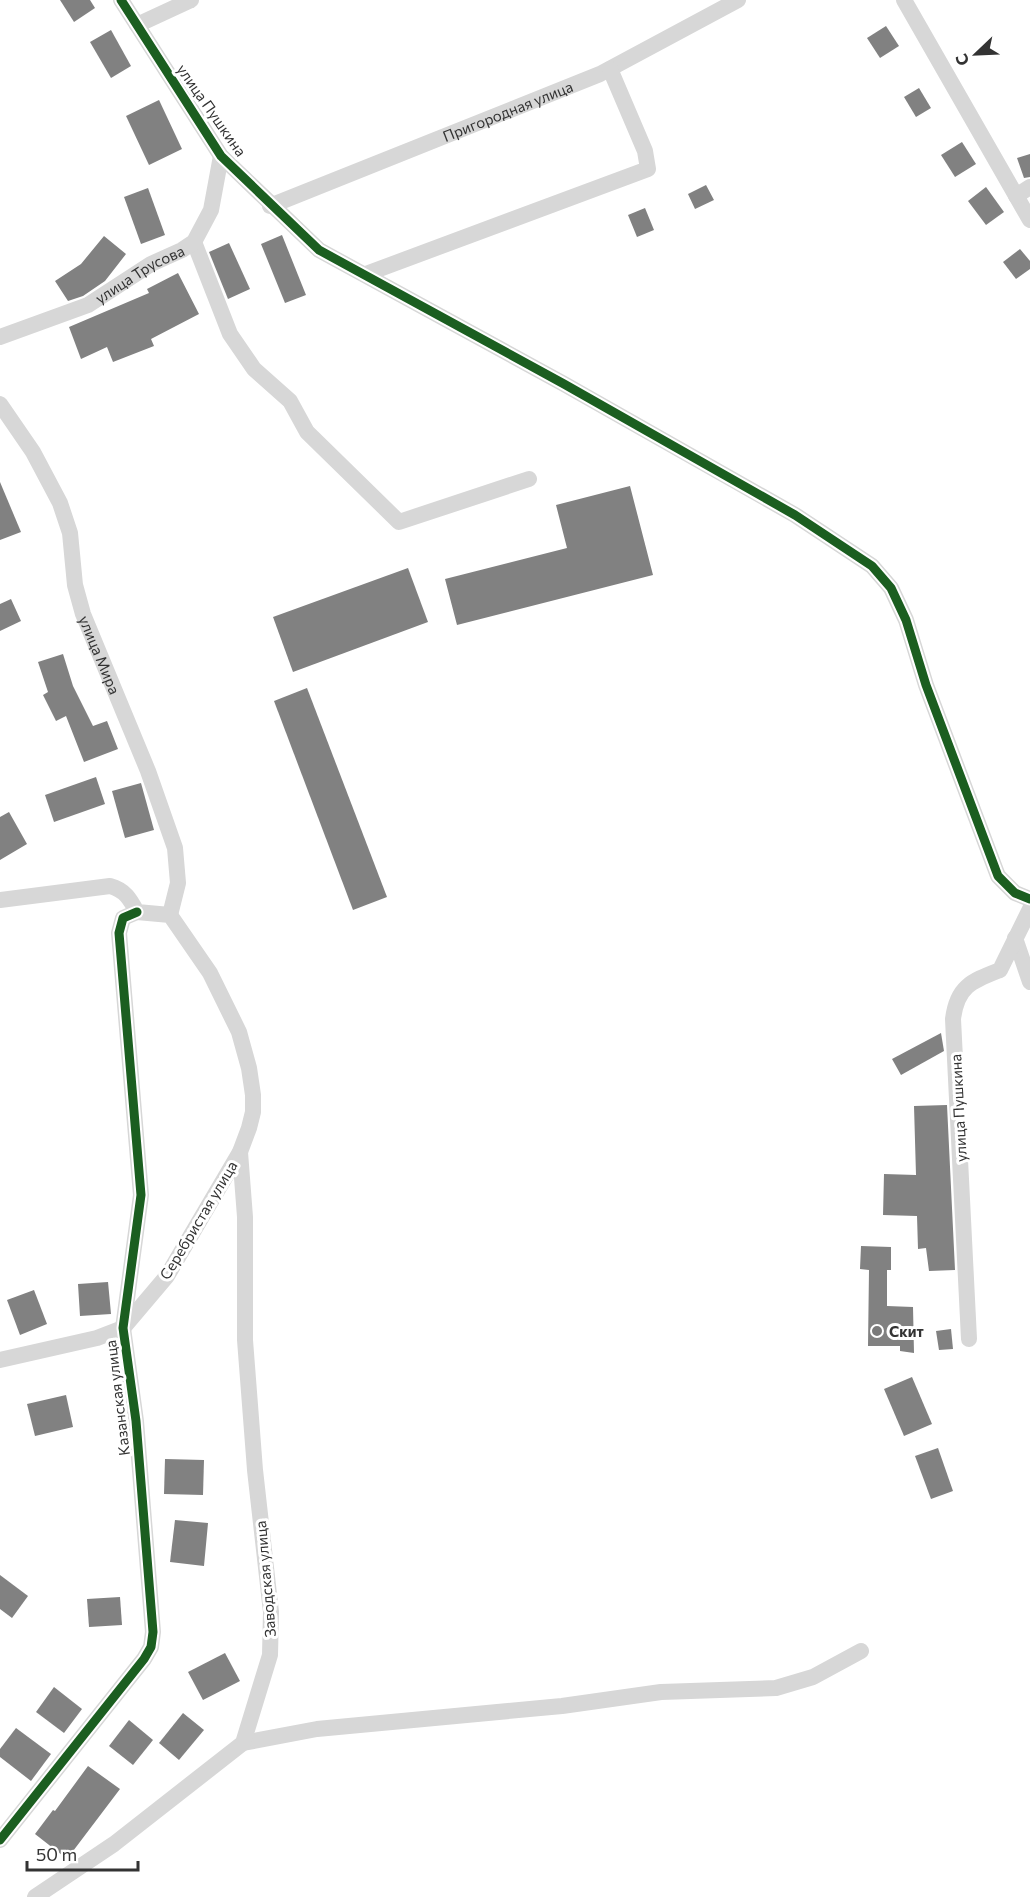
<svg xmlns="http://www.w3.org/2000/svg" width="1030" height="1897" viewBox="0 0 1030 1897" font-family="Commissioner,sans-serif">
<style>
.building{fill:#818181}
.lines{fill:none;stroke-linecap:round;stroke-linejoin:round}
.minor{stroke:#d7d7d7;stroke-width:16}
.cycleway-casing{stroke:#fff;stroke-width:13}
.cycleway{stroke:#1b5e20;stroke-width:9}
.poi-dot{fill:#7a7a7a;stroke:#fff;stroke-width:2}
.labels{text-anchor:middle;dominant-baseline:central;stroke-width:6;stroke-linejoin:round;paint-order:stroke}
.street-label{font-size:15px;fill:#333;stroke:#fff}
.poi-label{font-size:15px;font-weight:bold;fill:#333;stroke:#fff;text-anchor:start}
</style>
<rect width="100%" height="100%" fill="#fff"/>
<!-- building -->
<g class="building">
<path d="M60,0H90L95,8L74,22Z"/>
<path d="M886,26L899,46L880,58L867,38Z"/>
<path d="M111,30L131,66L111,78L90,42Z"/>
<path d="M919,88L931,108L916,117L904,97Z"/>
<path d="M159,100L182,149L149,165L126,116Z"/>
<path d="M962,142L976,164L955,177L941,155Z"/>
<path d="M1030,154V177L1024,178L1017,158Z"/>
<path d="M706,185L714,200L695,209L688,194Z"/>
<path d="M986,187L1004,212L986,225L968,201Z"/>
<path d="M148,188L165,235L141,244L124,197Z"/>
<path d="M645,208L654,230L637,237L628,215Z"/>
<path d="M282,235L306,295L285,303L261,244Z"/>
<path d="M104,236L126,254L105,281L83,296L68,301L55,281L81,264Z"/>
<path d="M229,243L250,289L228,299L209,252Z"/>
<path d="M1020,249L1030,261V269L1016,279L1003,262Z"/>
<path d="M178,273L199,314L151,339L154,346L113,362L107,347L81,359L69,327L149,293L147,289Z"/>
<path d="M0,482L21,532L0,540Z"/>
<path d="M630,486L653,575L457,625L445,579L567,548L556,505Z"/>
<path d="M408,568L428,622L293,672L273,617Z"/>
<path d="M11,599L21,621L0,631V604Z"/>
<path d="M63,654L73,686L93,726L107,721L118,749L84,762L66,716L56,721L43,695L48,692L38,662Z"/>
<path d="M307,688L387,897L353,910L274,701Z"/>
<path d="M96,777L105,804L54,822L45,795Z"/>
<path d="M141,783L154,830L125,838L112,791Z"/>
<path d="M9,812L27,844L0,860V817Z"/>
<path d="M941,1033L944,1051L901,1075L892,1059Z"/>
<path d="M947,1105L955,1270L929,1271L926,1248L918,1249L917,1216L883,1215L884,1174L916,1175L914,1106Z"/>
<path d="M861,1246L891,1247V1270H887V1306L913,1307L914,1353L900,1351V1346H868L869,1270L860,1269Z"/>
<path d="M108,1282L111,1314L80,1316L78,1284Z"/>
<path d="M34,1290L47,1324L20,1335L7,1300Z"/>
<path d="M951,1329L953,1349L939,1350L936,1331Z"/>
<path d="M912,1377L932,1424L904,1436L884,1389Z"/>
<path d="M66,1395L73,1427L35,1436L27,1404Z"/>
<path d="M938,1448L953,1491L931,1499L915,1456Z"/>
<path d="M165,1459L204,1460L203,1495L164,1494Z"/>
<path d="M175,1520L208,1523L204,1566L170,1562Z"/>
<path d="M0,1575L28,1596L12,1618L0,1609Z"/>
<path d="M120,1597L122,1625L89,1627L87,1599Z"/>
<path d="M225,1653L240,1681L203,1700L188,1672Z"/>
<path d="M54,1687L82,1709L64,1733L36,1712Z"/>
<path d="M183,1713L204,1730L179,1760L159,1743Z"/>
<path d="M129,1720L153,1740L133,1765L109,1746Z"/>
<path d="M16,1728L51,1754L31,1781L0,1757V1749Z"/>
<path d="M88,1766L120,1789L67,1859L35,1834L53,1810L55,1811Z"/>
</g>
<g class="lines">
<!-- minor -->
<g class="minor">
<path d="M121,0L221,156L319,250L564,384L795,515L872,566L891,588L906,620L926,685L998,876L1015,893L1030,899"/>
<path d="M904,0L1030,220"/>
<path d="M137,25L191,0"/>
<path d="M1016,196L1030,187"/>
<path id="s1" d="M270,206L600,74L738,0"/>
<path d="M194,242L230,334L254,369L290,401L307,432L399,522L529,479"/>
<path d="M366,274L648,169L645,151L610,69"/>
<path id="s2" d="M0,337L88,305L151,264L182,250L194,242L211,210L221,156"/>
<path id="s3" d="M0,404L33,452L60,503L70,533L75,585L83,614L148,771L175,848L178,883L170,915"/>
<path d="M0,900L110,886C125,890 130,899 137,912L170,915L210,973L239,1032L249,1068L253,1095V1112L249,1128L240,1152L167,1276L123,1328L97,1338L0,1360"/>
<path d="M1015,938L1030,982"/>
<path d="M969,1339L953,1019C957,986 972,981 1000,970L1030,909"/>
<path d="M243,1743L317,1729L562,1706L661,1692L776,1688L813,1677L861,1651"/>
<path d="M0,1840L144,1659L151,1647L153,1632L136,1421L123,1328L141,1195L119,933L123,918L137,912"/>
<path d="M35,1897L114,1844L243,1743L270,1655L271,1612L255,1470L245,1340V1217L240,1152"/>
</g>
<defs>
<g id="cycleway">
<path d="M121,0L221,156L319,250L564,384L795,515L872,566L891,588L906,620L926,685L998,876L1015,893L1030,899"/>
<path d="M0,1840L144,1659L151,1647L153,1632L136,1421L123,1328L141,1195L119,933L123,918L137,912"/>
</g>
</defs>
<!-- cycleway casing -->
<use href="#cycleway" class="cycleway-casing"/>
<!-- cycleway -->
<use href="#cycleway" class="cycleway"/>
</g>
<!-- markers -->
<circle class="poi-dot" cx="877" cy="1331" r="6"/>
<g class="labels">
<!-- street labels -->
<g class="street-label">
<text transform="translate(212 110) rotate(55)">улица Пушкина</text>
<text stroke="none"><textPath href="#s1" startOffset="256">Пригородная улица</textPath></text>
<text stroke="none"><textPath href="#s2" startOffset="154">улица Трусова</textPath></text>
<text stroke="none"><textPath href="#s3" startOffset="274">улица Мира</textPath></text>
<text transform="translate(958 1108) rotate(-93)">улица Пушкина</text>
<text transform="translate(198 1220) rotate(-59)">Серебристая улица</text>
<text transform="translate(117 1398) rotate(-97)">Казанская улица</text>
<text transform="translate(265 1579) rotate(-95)">Заводская улица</text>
</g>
<!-- poi labels -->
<g class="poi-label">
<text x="889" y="1331">Скит</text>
</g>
</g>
<!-- north arrow -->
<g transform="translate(976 54) rotate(247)" stroke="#ffffff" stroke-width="4.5" paint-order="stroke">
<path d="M0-4.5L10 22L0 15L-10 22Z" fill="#333333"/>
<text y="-9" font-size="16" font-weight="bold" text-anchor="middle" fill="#333333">С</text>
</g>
<!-- scale -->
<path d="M27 1861v9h111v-9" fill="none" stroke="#333333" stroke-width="3"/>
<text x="36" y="1861" font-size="18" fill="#333333" stroke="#ffffff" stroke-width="4.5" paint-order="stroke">50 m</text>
</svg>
